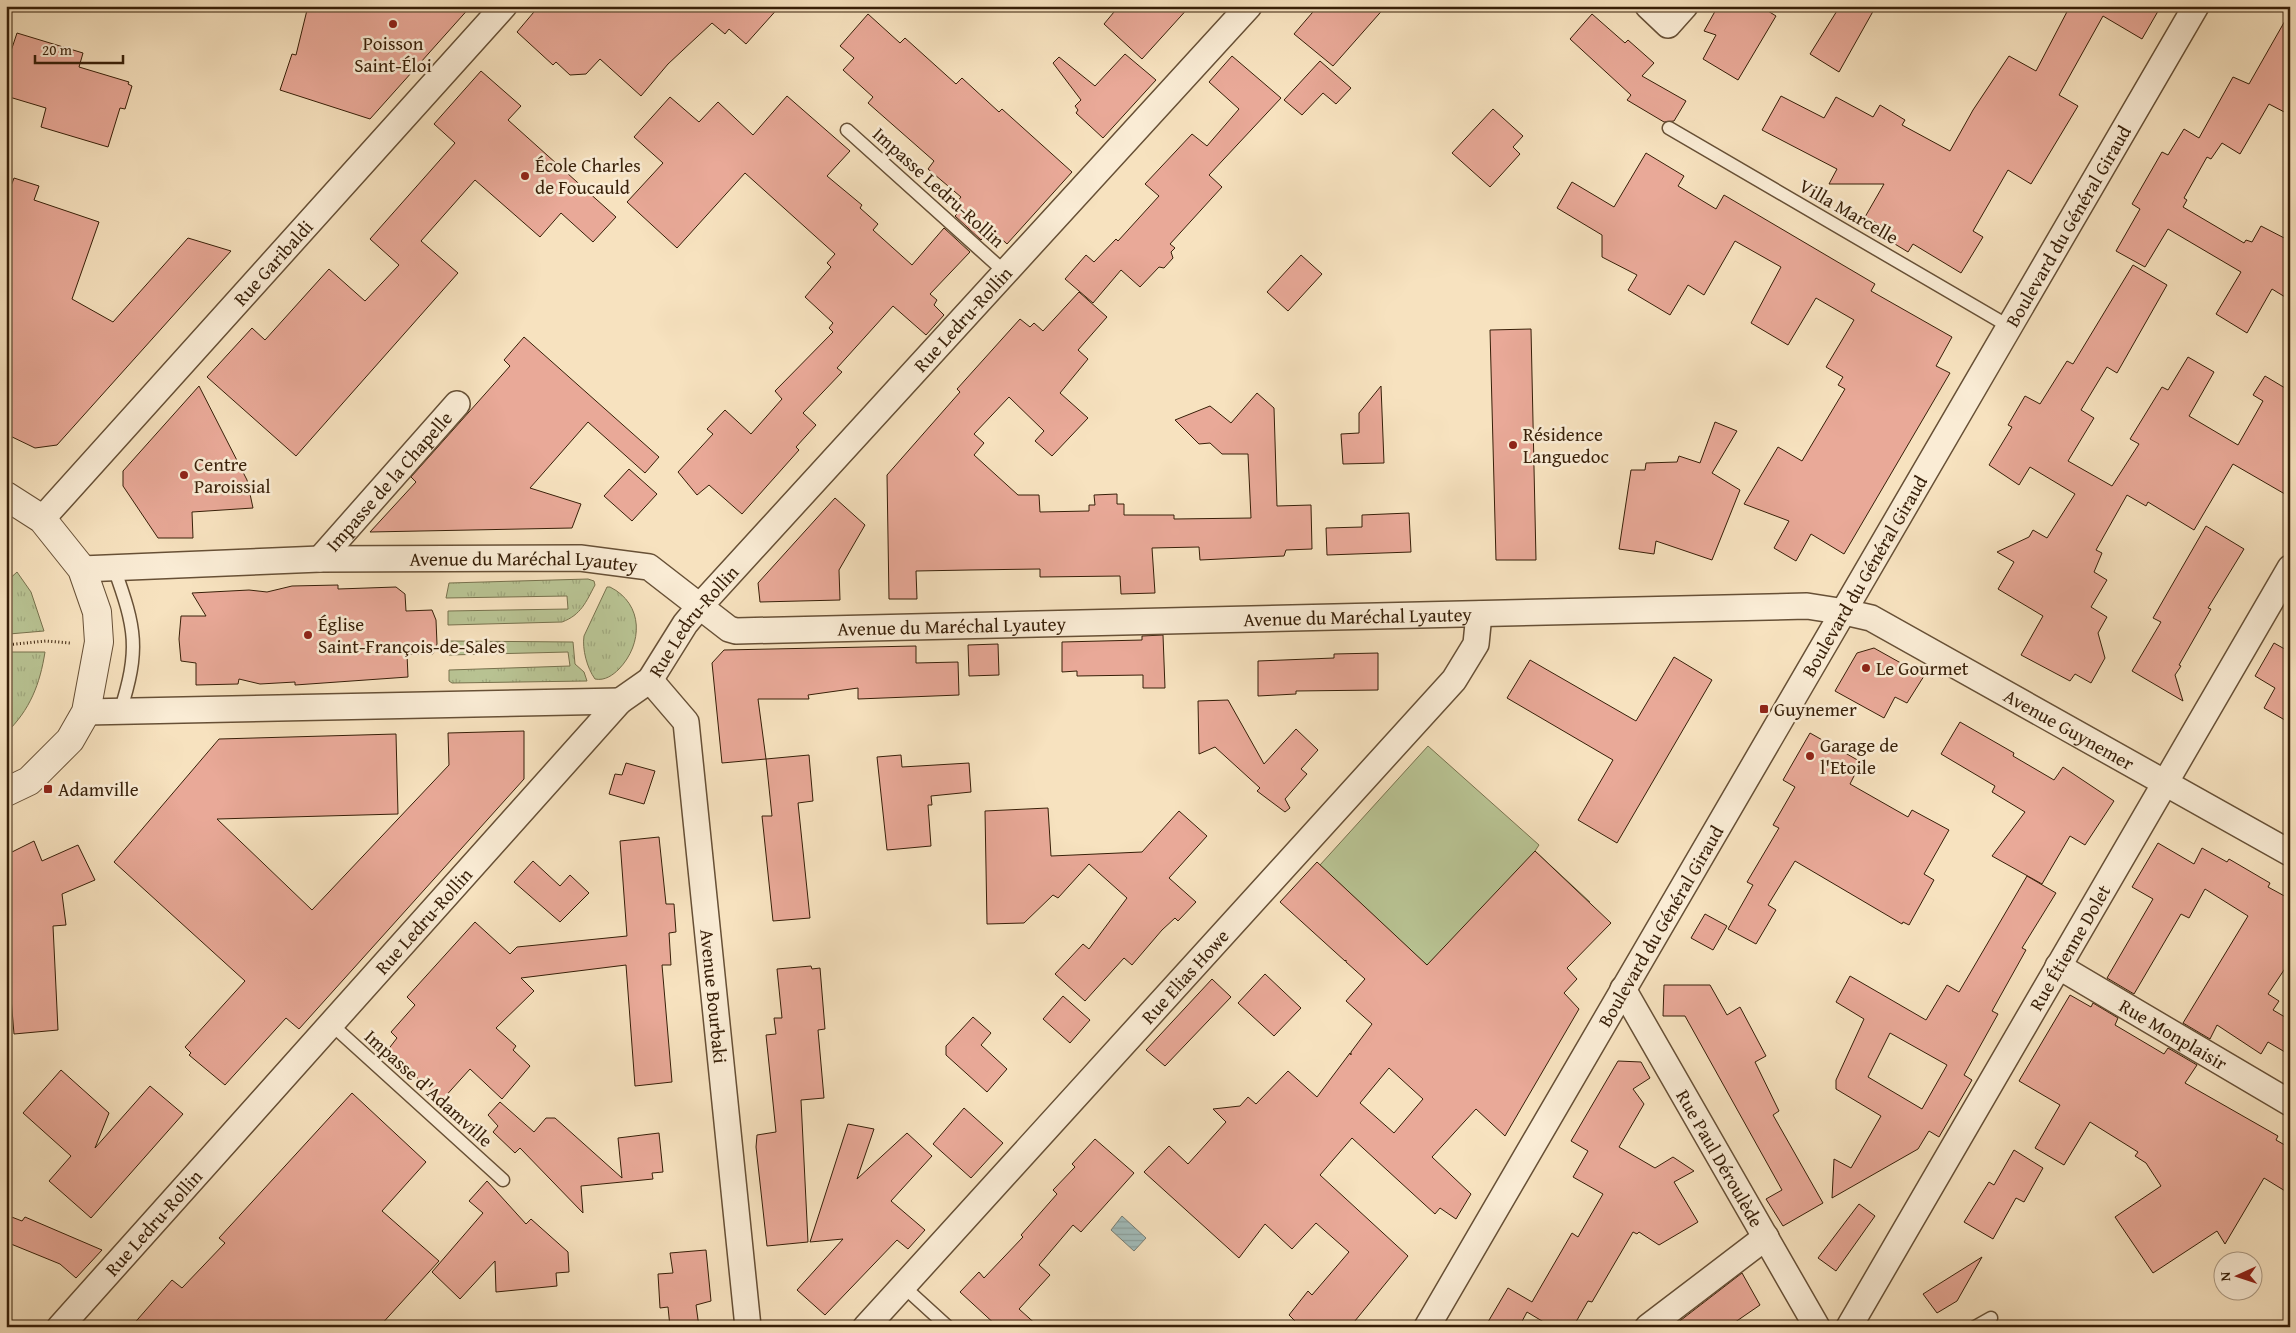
<svg xmlns="http://www.w3.org/2000/svg" width="2296" height="1333" viewBox="0 0 2296 1333" font-family="'Gentium Book Plus',serif">
<style>
.grass{fill:url(#grass-tufts);stroke:#78724e}
.pitch{fill:#b9c494;stroke:#78724e}
.water{fill:url(#water-rules);stroke:#777d73}
.building{fill:#e9a998;stroke:#371f08;fill-rule:evenodd}
.lines{fill:none;stroke-linecap:round;stroke-linejoin:round}
.service-casing{stroke:#675036;stroke-width:15}
.minor-casing{stroke:#675036;stroke-width:28}
.tertiary-casing{stroke:#675036;stroke-width:30}
.path{stroke:#371f08;stroke-width:3;stroke-dasharray:1 2.5;stroke-linecap:butt}
.service{stroke:#faecd5;stroke-width:12}
.minor{stroke:#faecd5;stroke-width:25}
.tertiary{stroke:#faecd5;stroke-width:28}
.poi-dot{fill:#8f2418;stroke:#faecd5;stroke-width:2}
.labels{text-anchor:middle;dominant-baseline:central;stroke-width:5;stroke-linejoin:round;paint-order:stroke}
.poi-label{font-size:19px;fill:#371f08;stroke:#faecd5;text-anchor:start}
.street-label{font-size:19px;fill:#371f08;stroke:#faecd5}
</style>
<defs>
<pattern id="grass-tufts" width="24" height="20" patternUnits="userSpaceOnUse" patternTransform="scale(1.25)"><rect width="24" height="20" fill="#b9c494"/><path d="M3 7l-1-3M5 7V3M7 7l1-3M15 17l-1-3M17 17v-4M19 17l1-3" fill="none" stroke="#a0a87e"/></pattern>
<pattern id="water-rules" width="6" height="5" patternUnits="userSpaceOnUse" patternTransform="scale(1.25)"><rect width="6" height="5" fill="#a1bcbb"/><path d="M0 2.5h6" fill="none" stroke="#8ba19f"/></pattern>
</defs>
<rect width="100%" height="100%" fill="#f7e2bf"/>
<filter id="stains"><feTurbulence type="fractalNoise" baseFrequency=".004" numOctaves="4"/><feColorMatrix values="0 0 0 0 .2 0 0 0 0 .09 0 0 0 0 .02 0 0 0 .5 -.17"/></filter>
<radialGradient id="worn" r=".72"><stop offset=".6" stop-color="#630" stop-opacity="0"/><stop offset="1" stop-color="#630" stop-opacity=".3"/></radialGradient>
<!-- grass -->
<g class="grass">
<path d="M17,572L31,592L44,631L9,634L6,621V582Z"/>
<path d="M588,579L594,581L595,585C586,602 581,615 562,622L448,625V611L568,609L567,596L446,598L449,583Z"/>
<path d="M607,587H610C644,604 643,644 619,669C613,675 605,681 595,679C587,668 582,649 584,636Z"/>
<path d="M449,641L573,642L575,664L584,672L587,681L452,683L449,681V670L570,666L568,652L449,655Z"/>
<path d="M10,652H45C40,684 30,710 6,733V669Z"/>
</g>
<!-- pitch -->
<path class="pitch" d="M1428,746L1539,845L1535,851L1590,902L1481,1016L1320,865Z"/>
<!-- water -->
<path class="water" d="M1122,1216L1146,1238L1134,1251L1111,1230Z"/>
<!-- building -->
<g class="building">
<path d="M308,6H471L370,119L280,90L292,54L296,55Z"/>
<path d="M539,6H780L746,44L729,29L725,34L712,23L668,64L641,96L600,59L586,74L570,75L556,62L553,65L517,32Z"/>
<path d="M1119,6H1190L1142,59L1104,24Z"/>
<path d="M1318,6H1386L1333,66L1294,34Z"/>
<path d="M1718,6H1760L1776,16L1738,80L1703,59L1716,35L1704,31Z"/>
<path d="M1840,6H1876L1839,72L1810,54Z"/>
<path d="M2070,6H2161L2142,39L2103,16L2059,95L2078,106L2031,184L2008,170L1973,231L1983,237L1961,273L1913,244L1908,252L1885,238L1890,230L1865,217L1884,184H1829L1837,169L1762,130L1781,96L1824,118L1836,97L1873,117L1880,105L1905,120L1902,125L1950,151L1973,110L2009,56L2036,71Z"/>
<path d="M2290,12V115L2269,104L2240,154L2222,143L2211,159L2207,157L2184,198L2187,200L2183,207L2244,243L2246,240L2252,242L2261,226L2290,241V300L2272,289L2247,333L2216,314L2241,272L2168,229L2145,267L2116,251L2140,209L2132,204L2162,152L2168,155L2184,129L2199,138L2233,77L2249,84Z"/>
<path d="M868,14L900,43L905,38L956,84L962,78L999,112L1002,109L1072,172L1007,244L991,229L981,240L955,216L957,214L951,209L961,197L928,169L934,161L868,103L873,97L843,70L854,58L840,46Z"/>
<path d="M1592,14L1625,43L1628,40L1654,63L1642,76L1686,101L1674,121L1664,122L1627,100L1631,95L1570,39Z"/>
<path d="M17,33L83,53L79,67L129,82L128,84L132,86L125,109L120,108L108,147L41,127L46,108L6,96V66Z"/>
<path d="M1125,54L1156,80L1103,138L1076,113L1078,110L1075,106L1081,100L1053,63L1059,57L1095,86Z"/>
<path d="M1232,56L1281,98L1209,175L1222,187L1170,244L1175,248L1171,252L1173,258L1164,268L1159,267L1140,287L1121,270L1093,303L1065,279L1086,255L1094,262L1116,239L1118,241L1159,196L1145,184L1192,134L1207,146L1239,109L1209,82Z"/>
<path d="M1320,61L1351,88L1336,104L1323,93L1302,115L1284,100Z"/>
<path d="M481,71L521,106L508,120L616,217L593,242L561,213L540,237L475,180L421,241L458,273L296,456L207,377L252,328L265,340L329,269L365,301L399,265L370,239L455,143L434,124Z"/>
<path d="M787,96L850,151L827,176L862,205L860,208L878,224L873,230L912,265L944,228L970,252L930,294L937,300L934,305L944,315L926,335L893,306L837,368L842,372L803,413L816,425L796,447L799,450L742,514L709,485L697,495L678,472L713,434L707,429L725,410L751,434L782,399L775,391L833,332L829,328L833,323L805,297L831,267L827,263L835,254L745,173L677,248L627,202L663,163L634,137L670,97L699,122L718,102L753,135Z"/>
<path d="M1493,109L1523,136L1513,147L1520,154L1490,187L1452,153Z"/>
<path d="M1646,153L1684,176L1678,186L1716,209L1724,195L1875,284L1871,291L1952,337L1936,366L1950,373L1844,554L1811,534L1796,561L1774,548L1789,521L1744,504L1778,447L1802,461L1830,414L1845,389L1838,385L1843,377L1826,367L1854,320L1816,298L1788,345L1751,323L1781,267L1735,241L1704,295L1688,285L1670,315L1628,290L1637,275L1602,257V235L1557,208L1572,182L1614,207Z"/>
<path d="M14,178L39,186L34,200L99,222L72,299L113,322L188,238L231,251L57,445L35,448L6,434V185L11,186Z"/>
<path d="M1301,255L1322,274L1288,311L1267,292Z"/>
<path d="M2133,265L2167,285L2117,373L2107,367L2081,410L2094,418L2068,461L2112,486L2139,444L2130,439L2162,387L2168,390L2188,357L2214,372L2189,416L2238,445L2263,401L2253,395L2265,376L2290,391V497L2233,464L2194,530L2148,502L2146,506L2127,495L2096,550L2102,553L2094,572L2107,580L2091,607L2107,617L2098,633L2105,658L2091,683L2075,674L2070,681L2021,655L2043,616L1998,589L2014,562L1997,552L2029,537L2033,530L2047,538L2075,494L2030,467L2019,485L1989,465L2012,427L2008,425L2025,396L2040,404L2067,361L2073,364Z"/>
<path d="M1079,292L1107,317L1078,350L1088,359L1060,393L1088,418L1052,456L1035,441L1044,431L1009,397L974,434L984,443L974,455L1018,495H1039L1040,512L1089,511V505H1095L1094,495L1117,494V504H1124V515H1174V519L1251,518L1248,454H1222L1210,443L1199,444L1175,420L1210,406L1231,423L1257,393L1274,408L1277,506L1311,505L1312,549L1286,550L1284,556L1200,560L1199,547L1152,548L1155,593L1121,594L1120,576L1040,577V569L969,570L916,571L917,599H889L887,475L960,392L957,389L1020,319L1030,327L1034,323L1043,331Z"/>
<path d="M1531,329L1536,560H1496L1490,330Z"/>
<path d="M524,337L659,457L645,473L588,422L530,488L581,504L572,528L370,532L416,482L411,477L510,366L504,360Z"/>
<path d="M199,386L247,480L253,508L192,512L193,538H158L123,486V471Z"/>
<path d="M1381,386L1384,463L1343,464L1341,434L1359,433V413Z"/>
<path d="M1715,422L1737,431L1712,473L1740,490L1712,560L1656,541L1654,554L1619,549L1631,470H1645L1646,463L1677,462L1679,456L1700,463Z"/>
<path d="M629,469L657,494L632,521L604,496Z"/>
<path d="M835,498L865,525L839,570L840,600L760,602L758,583Z"/>
<path d="M1409,513L1411,552L1327,555L1326,528L1362,527V515Z"/>
<path d="M2206,526L2244,549L2208,608L2211,609L2179,665L2181,666L2175,675L2183,701L2132,671L2161,622L2153,618Z"/>
<path d="M338,585V589L396,587L405,594L406,611L432,610L436,620L437,644L433,654H407L408,677L295,685V682L260,684L239,679L238,684L196,685V663L181,661L179,639L181,616H206L192,593L249,590L267,592L292,586Z"/>
<path d="M1163,635L1165,688H1143V675L1077,676V671L1062,672V642L1142,640V636Z"/>
<path d="M2274,643L2290,652V723L2264,708L2275,688L2255,676Z"/>
<path d="M998,644L999,675L969,676L968,645Z"/>
<path d="M916,646V663L958,662L959,695L858,699V688L808,695L809,699H758L766,759L722,763L712,663L724,650Z"/>
<path d="M1874,648L1924,676L1907,703L1895,697L1884,718L1835,691L1857,653Z"/>
<path d="M1378,653V690L1296,691V694L1258,696V661L1334,658V654Z"/>
<path d="M1674,657L1712,680L1617,843L1578,820L1613,760L1507,698L1530,660L1636,721Z"/>
<path d="M1228,700L1264,764L1296,729L1318,750L1301,769L1307,774L1285,799L1290,808L1285,812L1257,791L1260,788L1215,747L1199,754L1198,701Z"/>
<path d="M1960,722L2014,753L2013,756L2054,780L2063,767L2114,801L2085,845L2070,836L2042,884L1992,856L2025,812L1992,792L1995,786L1941,754Z"/>
<path d="M524,731V779L299,1029L286,1018L225,1085L189,1055L191,1053L185,1047L245,981L114,862L219,739L396,734L398,814L217,819L312,910L449,765L448,733Z"/>
<path d="M1810,733L1861,762L1850,784L1908,817L1912,810L1949,830L1924,874L1934,880L1909,925L1903,922L1902,924L1795,861L1768,905L1776,910L1756,944L1728,929L1753,885L1747,882L1779,828L1773,825L1795,787L1783,780Z"/>
<path d="M809,755L813,801L798,803L810,918L773,921L762,816H772L766,759Z"/>
<path d="M901,755L902,767L969,763L971,792L931,796L932,805H928L931,846L887,850L877,757Z"/>
<path d="M626,763L655,771L644,804L609,794L615,774L622,775Z"/>
<path d="M1048,808L1051,856L1142,852L1179,811L1207,836L1169,878L1196,902L1178,921L1175,918L1162,930L1132,965L1124,958L1085,1001L1055,974L1083,944L1089,949L1127,898L1089,864L1058,898L1053,895L1024,923L987,924L985,811Z"/>
<path d="M659,837L666,904H674L676,932L669,933L671,965H662L672,1082L635,1086L626,965L521,978L534,991L496,1028L516,1046L513,1050L530,1066L502,1099L470,1069L442,1100L387,1051L397,1038L391,1032L415,1005L407,997L475,922L510,954L517,947L627,936L620,841Z"/>
<path d="M34,841L42,861L78,845L95,880L62,894L66,925L53,926L58,1030L14,1034L6,938V855Z"/>
<path d="M2158,843L2194,864L2202,848L2227,862L2229,859L2270,883L2268,887L2290,899V961L2268,994L2279,1001L2273,1010L2290,1020V1055L2268,1042L2261,1054L2217,1025L2210,1039L2183,1023L2248,916L2205,889L2189,918L2181,914L2134,994L2107,978L2153,899L2132,887Z"/>
<path d="M1535,851L1611,923L1567,968L1577,979L1564,993L1579,1009L1505,1136L1476,1109L1432,1157L1471,1194L1456,1219L1440,1208L1435,1214L1352,1138L1320,1175L1408,1256L1350,1327H1301L1289,1315L1308,1291L1312,1295L1349,1252L1316,1223L1292,1249L1265,1224L1239,1258L1144,1172L1169,1146L1188,1164L1226,1122L1213,1109L1240,1106L1248,1097L1256,1104L1288,1071L1317,1097L1350,1053L1351,1055V1052L1372,1024L1346,1001L1365,979L1346,962V960L1345,961L1280,902L1317,862L1427,965ZM1389,1068L1423,1099L1394,1133L1360,1103Z"/>
<path d="M533,861L560,886L570,875L589,893L560,922L514,882Z"/>
<path d="M2027,876L2056,893L2022,948L2026,950L1992,1011L1998,1014L1964,1075L1972,1080L1939,1137L1929,1131L1918,1149L1832,1198L1834,1159L1851,1168L1881,1116L1836,1089V1080L1864,1019L1836,1002L1850,976L1926,1020L1947,985L1959,992ZM1890,1033L1947,1065L1922,1109L1868,1077Z"/>
<path d="M1705,914L1727,926L1713,950L1691,938Z"/>
<path d="M811,966L812,969L820,968L825,1029L818,1030L824,1098L801,1100L808,1242L767,1246L756,1147L757,1135L776,1132L766,1035L776,1034L774,1018H782L777,969Z"/>
<path d="M1265,974L1301,1008L1274,1036L1238,1003Z"/>
<path d="M1212,979L1231,997L1165,1066L1146,1050Z"/>
<path d="M1664,985H1710L1727,1015L1740,1007L1766,1056L1755,1062L1779,1111L1773,1115L1823,1203L1783,1226L1766,1199L1782,1190L1685,1016H1663Z"/>
<path d="M2070,995L2091,1007L2093,1003L2118,1018L2115,1025L2164,1054L2168,1048L2197,1065L2185,1083L2278,1136L2276,1140L2290,1148V1194L2264,1178L2225,1244L2217,1231L2153,1273L2115,1217L2161,1186L2146,1163L2135,1156L2138,1152L2090,1122L2064,1165L2035,1148L2060,1105L2019,1081Z"/>
<path d="M1063,996L1090,1020L1070,1043L1043,1019Z"/>
<path d="M973,1017L991,1033L981,1045L1007,1069L987,1092L946,1055V1046Z"/>
<path d="M1618,1061L1641,1062L1650,1078L1633,1089L1644,1104L1619,1147L1655,1168L1673,1157L1694,1171L1674,1182L1698,1222L1659,1245L1639,1232L1637,1234L1633,1232L1592,1302L1588,1301L1573,1327H1552L1527,1312L1519,1327H1485L1508,1288L1532,1302L1572,1233L1578,1237L1603,1194L1573,1177L1588,1151L1571,1141Z"/>
<path d="M61,1070L109,1113L95,1148L150,1086L183,1114L91,1218L49,1181L71,1156L23,1113Z"/>
<path d="M352,1093L426,1162L382,1211L439,1261L379,1327H131L172,1280L182,1288L225,1243L219,1238Z"/>
<path d="M500,1102L534,1132L546,1118H555L622,1178L618,1138L659,1133L663,1172L652,1173L653,1179L581,1186L583,1213L520,1148L515,1153L493,1132L498,1126L488,1115Z"/>
<path d="M964,1108L1003,1143L971,1178L933,1144Z"/>
<path d="M848,1124L874,1129L857,1179L907,1133L932,1156L891,1201L925,1230L908,1249L897,1240L825,1315L797,1290L843,1239L810,1242Z"/>
<path d="M1095,1139L1134,1173L1081,1232L1073,1225L1039,1265L1050,1275L1019,1309L1039,1327H998L960,1292L979,1272L984,1278L1023,1237L1021,1235L1057,1194L1053,1190L1075,1167L1072,1164Z"/>
<path d="M2014,1150L2043,1168L2024,1202L2016,1198L1993,1239L1964,1222L1989,1182L1994,1185Z"/>
<path d="M487,1181L526,1224L531,1219L568,1252L569,1272L556,1273L557,1286L496,1292L495,1261L460,1299L432,1272L483,1213L469,1201Z"/>
<path d="M1859,1204L1875,1216L1836,1271L1818,1258Z"/>
<path d="M9,1216L22,1221L25,1217L102,1250L76,1278L60,1264L11,1244Z"/>
<path d="M706,1250L711,1301L696,1305L699,1327H670L668,1307L660,1308L658,1274L673,1273L670,1253Z"/>
<path d="M1982,1257L1957,1301L1937,1313L1923,1294Z"/>
<path d="M1742,1273L1760,1305L1728,1327H1672Z"/>
</g>
<g class="lines">
<defs>
<g id="service">
<path d="M1669,128L2010,327"/>
<path d="M847,130L1006,273"/>
<path d="M114,568C136,629 140,649 120,712"/>
<path d="M331,1024L503,1180"/>
<path d="M903,1286L948,1327"/>
<path d="M1975,1327L1991,1318"/>
</g>
<g id="minor">
<path d="M1648,6L1668,25L1685,6"/>
<path id="s1" d="M42,519L504,6"/>
<path id="s2" d="M320,559L457,404"/>
<path id="s3" d="M82,569L320,559L580,558L649,567L729,629L736,631L1807,606L1845,612L1871,618L2290,853"/>
<path id="s4" d="M650,680L686,722L748,1327"/>
<path d="M86,712L620,701"/>
<path id="s5" d="M2058,966L2290,1103"/>
<path id="s6" d="M1623,989L1817,1327"/>
<path id="s7" d="M60,1327L620,701L650,680L685,624L700,606L1249,6"/>
<path id="s8" d="M866,1327L1454,680L1476,644L1479,614"/>
<path id="s9" d="M1427,1327L2196,6"/>
<path d="M1648,1327L1766,1237"/>
<path id="s10" d="M1849,1327L2290,568"/>
</g>
<path id="tertiary" d="M6,496L42,519L82,569L97,612L99,642L86,712L70,740L29,781L6,792"/>
</defs>
<!-- service casing -->
<use href="#service" class="service-casing"/>
<!-- minor casing -->
<use href="#minor" class="minor-casing"/>
<!-- tertiary casing -->
<use href="#tertiary" class="tertiary-casing"/>
<!-- path -->
<path class="path" d="M6,645L46,641L70,643"/>
<!-- service -->
<use href="#service" class="service"/>
<!-- minor -->
<use href="#minor" class="minor"/>
<!-- tertiary -->
<use href="#tertiary" class="tertiary"/>
</g>
<!-- markers -->
<g class="poi-dot">
<circle cx="393" cy="24" r="5"/>
<circle cx="525" cy="176" r="5"/>
<circle cx="1513" cy="445" r="5"/>
<circle cx="184" cy="475" r="5"/>
<circle cx="308" cy="635" r="5"/>
<circle cx="1866" cy="668" r="5"/>
<rect x="1759" y="704" width="10" height="10" rx="2.5"/>
<circle cx="1810" cy="756" r="5"/>
<rect x="43" y="784" width="10" height="10" rx="2.5"/>
</g>
<g class="labels">
<!-- poi labels -->
<g class="poi-label">
<text x="393" y="43" text-anchor="middle">Poisson<tspan x="393" dy="22">Saint-Éloi</tspan></text>
<text x="535" y="165">École Charles<tspan x="535" dy="22">de Foucauld</tspan></text>
<text x="1523" y="434">Résidence<tspan x="1523" dy="22">Languedoc</tspan></text>
<text x="194" y="464">Centre<tspan x="194" dy="22">Paroissial</tspan></text>
<text x="318" y="624">Église<tspan x="318" dy="22">Saint-François-de-Sales</tspan></text>
<text x="1876" y="668">Le Gourmet</text>
<text x="1774" y="709">Guynemer</text>
<text x="1820" y="745">Garage de<tspan x="1820" dy="22">l'Etoile</tspan></text>
<text x="58" y="789">Adamville</text>
</g>
<!-- street labels -->
<g class="street-label">
<text transform="translate(939 187) rotate(42)">Impasse Ledru-Rollin</text>
<text transform="translate(1849 211) rotate(30)">Villa Marcelle</text>
<text stroke="none"><textPath href="#s9" startOffset="1274">Boulevard du Général Giraud</textPath></text>
<text stroke="none"><textPath href="#s1" startOffset="345">Rue Garibaldi</textPath></text>
<text stroke="none"><textPath href="#s7" startOffset="1355">Rue Ledru-Rollin</textPath></text>
<text stroke="none"><textPath href="#s2" startOffset="104">Impasse de la Chapelle</textPath></text>
<text stroke="none"><textPath href="#s3" startOffset="442">Avenue du Maréchal Lyautey</textPath></text>
<text stroke="none"><textPath href="#s9" startOffset="869">Boulevard du Général Giraud</textPath></text>
<text stroke="none"><textPath href="#s3" startOffset="1298">Avenue du Maréchal Lyautey</textPath></text>
<text stroke="none"><textPath href="#s7" startOffset="950">Rue Ledru-Rollin</textPath></text>
<text stroke="none"><textPath href="#s3" startOffset="892">Avenue du Maréchal Lyautey</textPath></text>
<text stroke="none"><textPath href="#s3" startOffset="2040">Avenue Guynemer</textPath></text>
<text stroke="none"><textPath href="#s7" startOffset="545">Rue Ledru-Rollin</textPath></text>
<text stroke="none"><textPath href="#s9" startOffset="464">Boulevard du Général Giraud</textPath></text>
<text stroke="none"><textPath href="#s10" startOffset="439">Rue Étienne Dolet</textPath></text>
<text stroke="none"><textPath href="#s8" startOffset="474">Rue Elias Howe</textPath></text>
<text stroke="none"><textPath href="#s4" startOffset="331">Avenue Bourbaki</textPath></text>
<text stroke="none"><textPath href="#s5" startOffset="134">Rue Monplaisir</textPath></text>
<text transform="translate(429 1088) rotate(42)">Impasse d'Adamville</text>
<text stroke="none"><textPath href="#s6" startOffset="195">Rue Paul Déroulède</textPath></text>
<text stroke="none"><textPath href="#s7" startOffset="140">Rue Ledru-Rollin</textPath></text>
</g>
</g>
<!-- margin -->
<rect width="2296" height="1333" fill="none" stroke="#f7e2bf" stroke-width="25"/>
<rect x="8" y="8" width="2281" height="1318" fill="none" stroke="#371f08" stroke-width="2.5"/>
<rect x="12" y="12" width="2271" height="1308" fill="none" stroke="#371f08"/>
<!-- north arrow -->
<g transform="translate(2238 1276) rotate(267)"><circle r="24" fill="#faecd5" stroke="#ac9a83"/>
<path d="M0-4L9 19L0 12L-9 19Z" fill="#8f2418"/>
<text y="-8" font-size="14" font-weight="bold" text-anchor="middle" fill="#371f08">N</text>
</g>
<!-- scale -->
<path d="M35 55v8h88v-8" fill="none" stroke="#371f08" stroke-width="2.5"/>
<text x="42" y="55" font-size="15" fill="#371f08" stroke="#faecd5" stroke-width="4" paint-order="stroke">20 m</text>
<rect width="100%" height="100%" filter="url(#stains)"/>
<rect width="100%" height="100%" fill="url(#worn)"/>
</svg>
